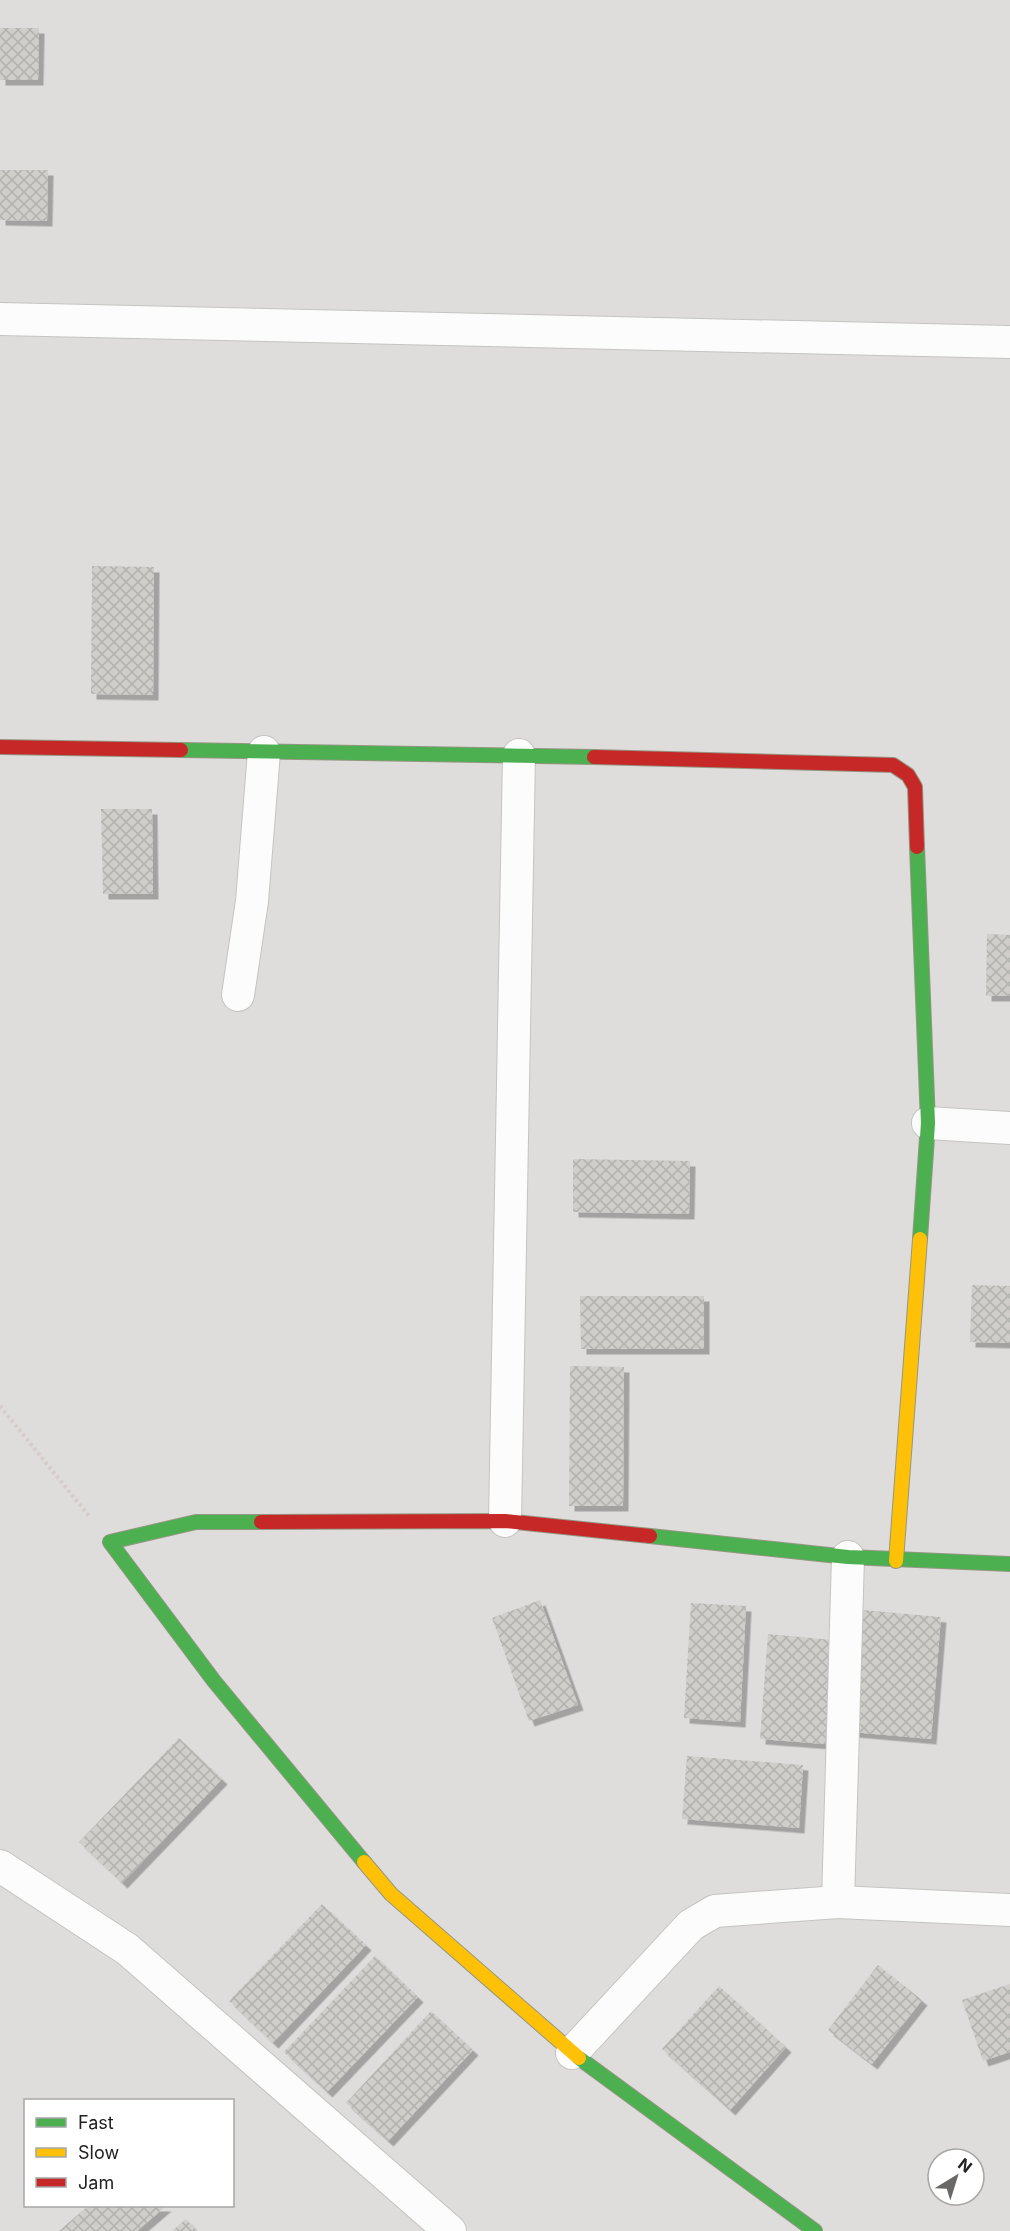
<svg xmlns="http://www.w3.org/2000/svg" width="1010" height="2231" viewBox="0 0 1010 2231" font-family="Inter,sans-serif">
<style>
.residential{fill:#dedddb;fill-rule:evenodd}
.building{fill:url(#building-cross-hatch);filter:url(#shadow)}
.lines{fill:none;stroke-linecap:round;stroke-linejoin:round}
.street-casing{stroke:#c4c4c2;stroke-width:34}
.fast-casing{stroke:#949783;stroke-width:16}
.slow-casing{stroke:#949783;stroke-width:16}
.jam-casing{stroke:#949783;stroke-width:16}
.path{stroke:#d6ccca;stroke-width:4;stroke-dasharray:3 3;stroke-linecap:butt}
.street{stroke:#fcfcfc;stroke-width:32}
.fast{stroke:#4caf50;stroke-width:14}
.slow{stroke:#ffc107;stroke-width:14}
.jam{stroke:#c62828;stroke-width:14}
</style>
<defs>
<pattern id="building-cross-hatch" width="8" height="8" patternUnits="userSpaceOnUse" patternTransform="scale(1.5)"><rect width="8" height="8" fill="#cfcecb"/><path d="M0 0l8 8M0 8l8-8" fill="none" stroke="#b1b1ae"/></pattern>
<filter id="shadow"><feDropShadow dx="5.5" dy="5.5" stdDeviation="0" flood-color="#0004"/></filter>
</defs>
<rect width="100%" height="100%" fill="#eeedea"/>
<!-- residential -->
<path class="residential" d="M0,0H1010V2231H0ZM26,2100H232V2206H26ZM938,2159H974V2195H938Z"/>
<!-- building -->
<g class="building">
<path d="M0,28H39L38,80H0Z"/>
<path d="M0,170H48L47,221L0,220Z"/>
<path d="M92,566L154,567L153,695L91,694Z"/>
<path d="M101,809H152L153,894H103Z"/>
<path d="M987,934L1010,935V996H986Z"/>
<path d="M573,1159L690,1161L689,1214L573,1212Z"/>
<path d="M972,1285L1010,1286V1343L970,1342Z"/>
<path d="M580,1296H704V1349H581Z"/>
<path d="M570,1366L624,1367L623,1506H569Z"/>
<path d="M540,1600L578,1705L529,1721L492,1618Z"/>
<path d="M691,1603L746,1606L740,1722L684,1718Z"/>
<path d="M863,1610L941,1617L931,1739L852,1732Z"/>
<path d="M768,1634L833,1640L825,1744L760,1739Z"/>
<path d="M179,1738L222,1779L122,1883L79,1842Z"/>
<path d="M687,1756L803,1765L799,1828L682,1819Z"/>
<path d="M322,1904L366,1945L273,2043L229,2001Z"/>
<path d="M375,1956L418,1997L327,2092L284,2052Z"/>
<path d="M878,1965L922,2000L872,2064L828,2030Z"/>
<path d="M1010,1984V2052L983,2061L962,2000Z"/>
<path d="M719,1986L786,2047L730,2110L662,2049Z"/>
<path d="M431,2011L473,2050L388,2141L346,2103Z"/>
<path d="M88,2206H166L137,2231H59Z"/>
<path d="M186,2219L197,2231H172Z"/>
</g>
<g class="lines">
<defs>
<g id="street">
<path d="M0,319L1010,342"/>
<path d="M238,995L252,901L264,752"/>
<path d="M928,1123L1010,1128"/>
<path d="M505,1521L519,755"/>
<path d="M0,1866L127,1949L450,2231"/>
<path d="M838,1902L848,1557"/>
<path d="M572,2053L691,1925L715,1911L838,1902L1010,1910"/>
</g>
<g id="fast">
<path d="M181,750L594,757"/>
<path d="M917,847L928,1123L920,1239"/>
<path d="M261,1522H196L110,1542L214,1681L364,1862"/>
<path d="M650,1536L848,1557L1010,1564"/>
<path d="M579,2058L815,2231"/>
</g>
<g id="slow">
<path d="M896,1561L920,1239"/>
<path d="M364,1862L391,1894L579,2058"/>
</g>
<g id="jam">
<path d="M0,747L181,750"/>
<path d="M594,757L893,765L908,775L915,787L917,847"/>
<path d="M261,1522L505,1521L650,1536"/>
</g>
</defs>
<!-- street casing -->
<use href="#street" class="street-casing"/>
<!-- fast casing -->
<use href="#fast" class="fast-casing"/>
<!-- slow casing -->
<use href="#slow" class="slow-casing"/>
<!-- jam casing -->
<use href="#jam" class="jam-casing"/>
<!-- path -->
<path class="path" d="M0,1406L89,1516"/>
<!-- street -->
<use href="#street" class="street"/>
<!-- fast -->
<use href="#fast" class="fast"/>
<!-- slow -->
<use href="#slow" class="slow"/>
<!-- jam -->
<use href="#jam" class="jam"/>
</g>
<!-- legend -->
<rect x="24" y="2099" width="210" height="108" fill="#ffffff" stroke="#a6a6a6" stroke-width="1.5"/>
<rect x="36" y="2118" width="30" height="9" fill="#4caf50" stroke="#a6a6a6" stroke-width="1.5"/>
<text x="78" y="2129" font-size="18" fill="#212121">Fast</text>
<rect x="36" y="2148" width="30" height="9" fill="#ffc107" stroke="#a6a6a6" stroke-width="1.5"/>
<text x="78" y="2159" font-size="18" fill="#212121">Slow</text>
<rect x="36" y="2178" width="30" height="9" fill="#c62828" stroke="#a6a6a6" stroke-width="1.5"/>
<text x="78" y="2189" font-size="18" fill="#212121">Jam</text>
<!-- north arrow -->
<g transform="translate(956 2177) rotate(38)"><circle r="28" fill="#ffffff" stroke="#a6a6a6" stroke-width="1.5"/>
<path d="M0-4.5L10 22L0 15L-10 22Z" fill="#696867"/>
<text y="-9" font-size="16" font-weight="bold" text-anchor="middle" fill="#212121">N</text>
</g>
</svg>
